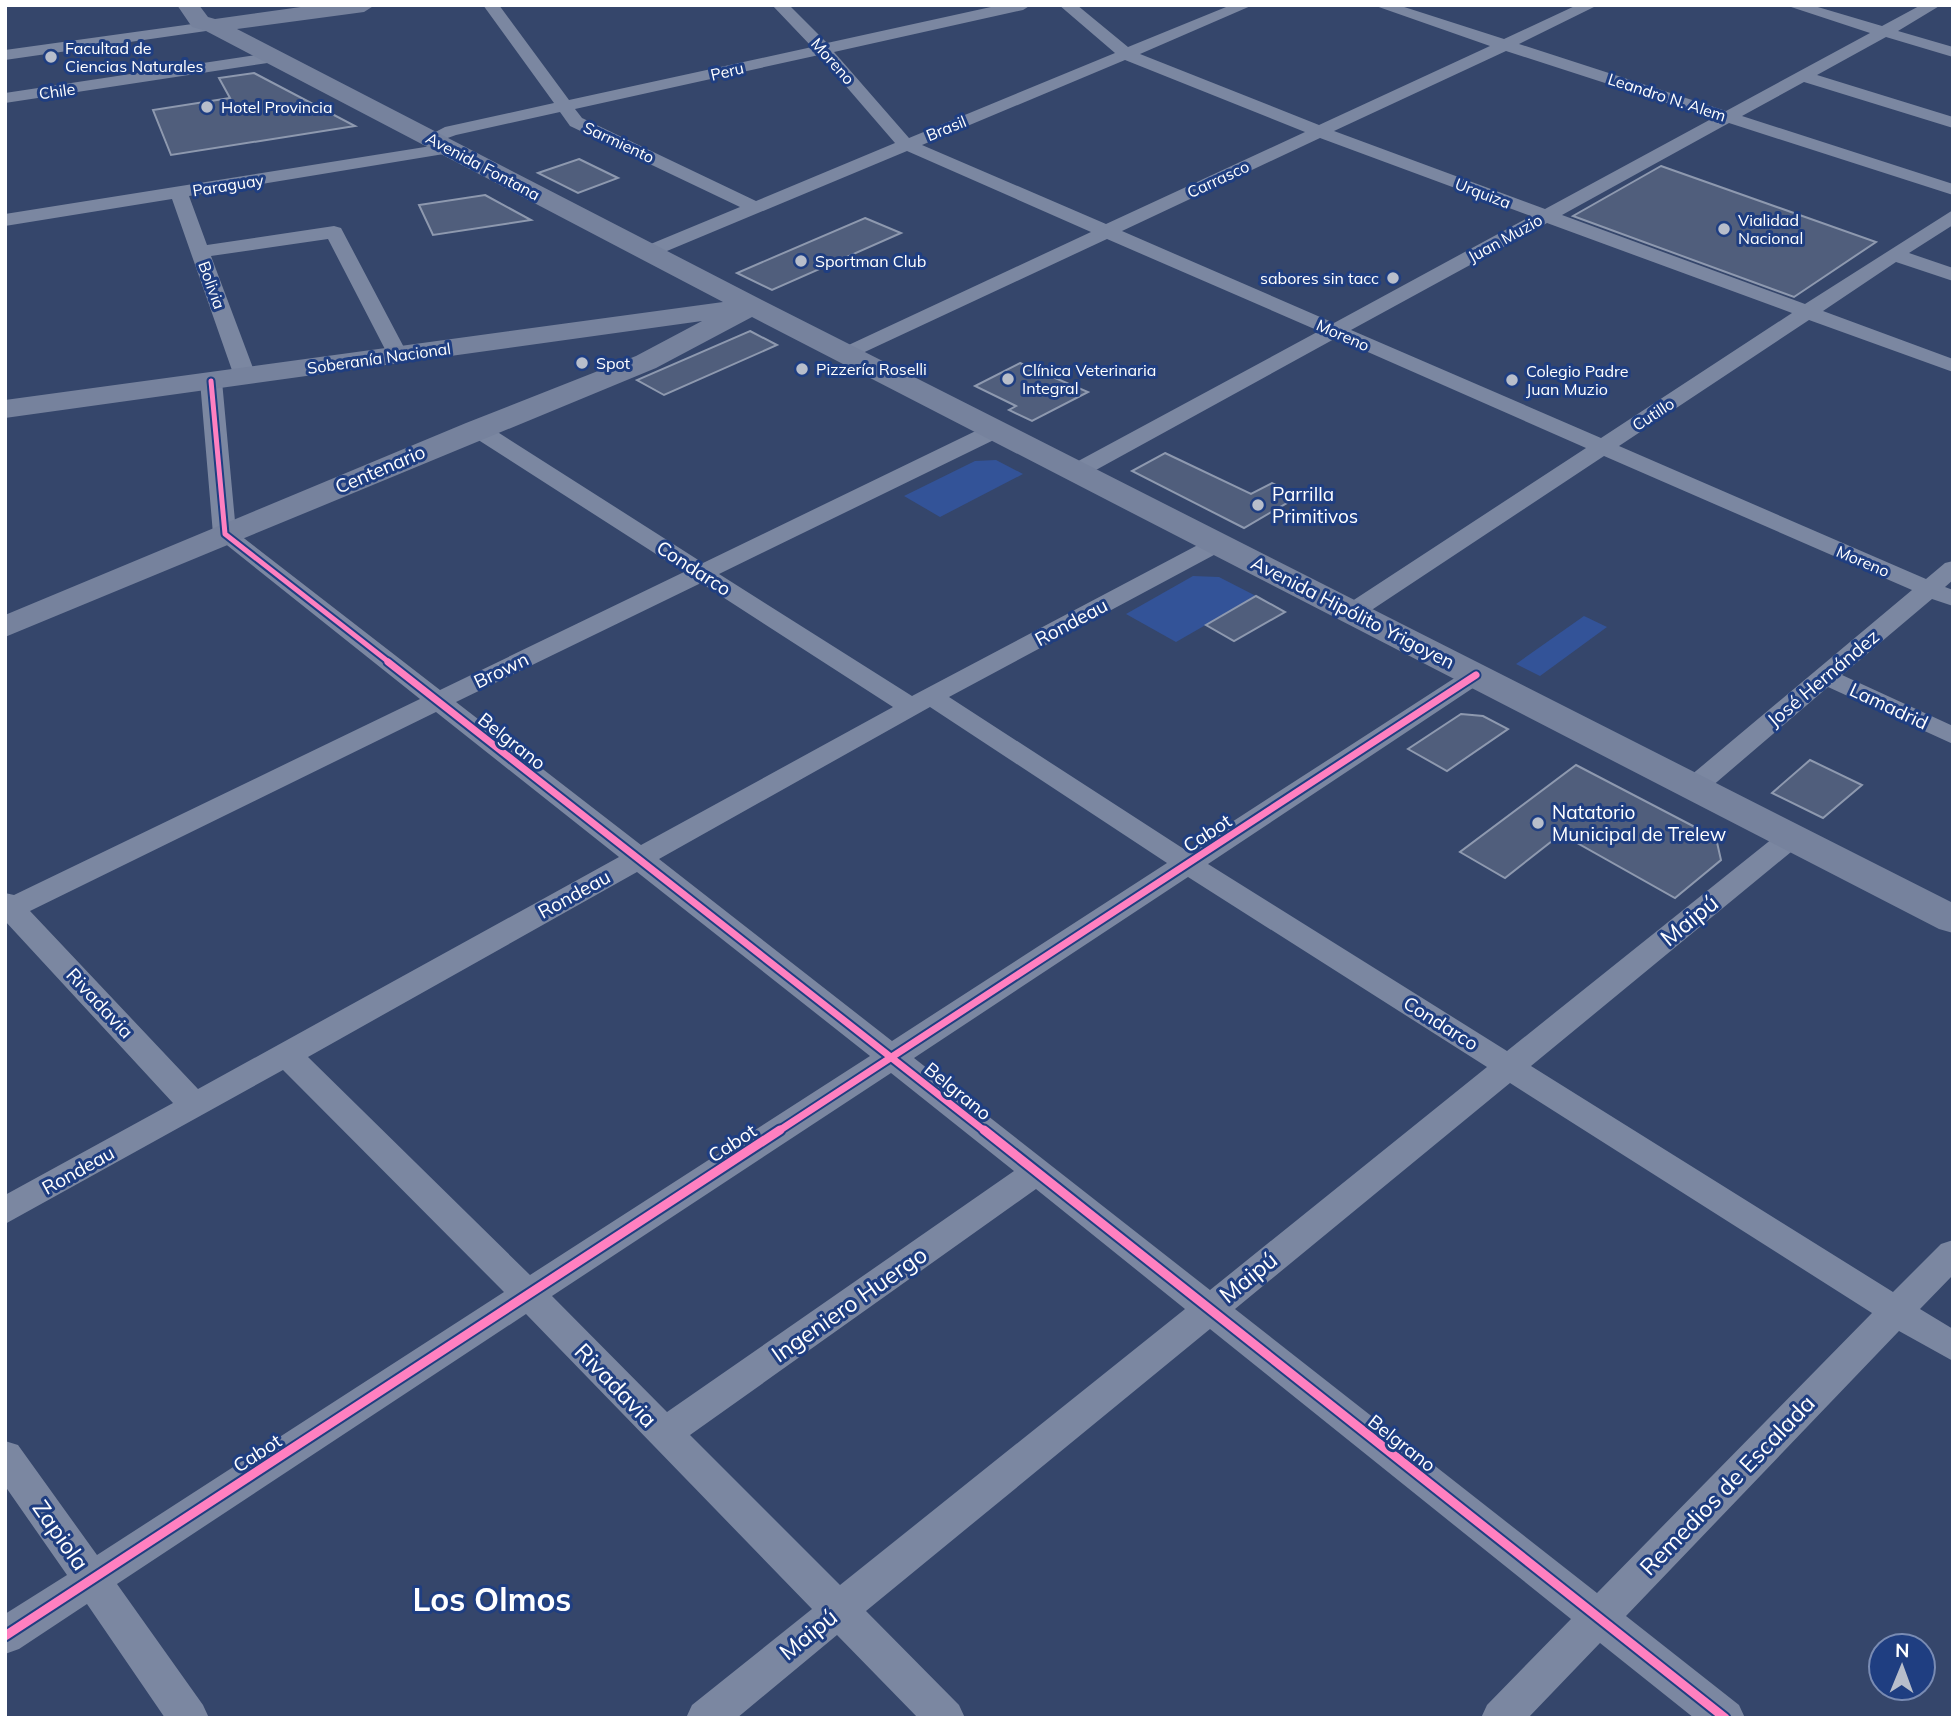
<svg xmlns="http://www.w3.org/2000/svg" width="1958" height="1723" viewBox="0 0 1958 1723" font-family="Mulish,sans-serif">
<style>
.green{fill:#335398}
.building{fill:#505e7c;stroke:#8e99af;stroke-width:2}
.lines{fill:none;stroke-linecap:round;stroke-linejoin:round}
.street{fill:#7b87a1;fill-rule:evenodd}
.secondary{fill:#76829d;fill-rule:evenodd}
.cycleway-far2-casing{stroke:#1f3e81;stroke-width:9}
.cycleway-far1-casing{stroke:#1f3e81;stroke-width:11}
.cycleway-casing{stroke:#1f3e81;stroke-width:13}
.cycleway-far2{stroke:#ff80c0;stroke-width:5}
.cycleway-far1{stroke:#ff80c0;stroke-width:7}
.cycleway{stroke:#ff80c0;stroke-width:9}
.poi-dot{fill:#b8becb;stroke:#1f3e81;stroke-width:2.5}
.labels{text-anchor:middle;dominant-baseline:central;stroke-width:6;stroke-linejoin:round;paint-order:stroke}
.far-poi-label{font-size:16px;fill:#fff;stroke:#1f3e81;text-anchor:start}
.far-street-label{font-size:16px;fill:#fff;stroke:#1f3e81}
.street-label{font-size:19px;fill:#fff;stroke:#1f3e81}
.poi-label{font-size:19px;fill:#fff;stroke:#1f3e81;text-anchor:start}
.near-street-label{font-size:23px;fill:#fff;stroke:#1f3e81}
.near-district-label{font-size:32px;font-weight:bold;fill:#fff;stroke:#1f3e81}
</style>
<rect width="100%" height="100%" fill="#35466b"/>
<!-- green -->
<g class="green">
<path d="M996,460L1023,474L940,517L904,496L975,461Z"/>
<path d="M1193,576L1219,577L1256,596L1176,642L1126,614Z"/>
<path d="M1584,616L1607,627L1540,676L1516,664Z"/>
</g>
<!-- building -->
<g class="building">
<path d="M254,73L355,126L171,155L153,110L230,98L219,78Z"/>
<path d="M579,159L618,178L578,193L538,173Z"/>
<path d="M1661,166L1876,242L1794,297L1573,216Z"/>
<path d="M485,195L531,220L433,235L419,205Z"/>
<path d="M865,218L901,233L772,290L737,273Z"/>
<path d="M750,331L777,345L664,395L637,380Z"/>
<path d="M1020,363L1088,392L1032,421L1009,410L1016,406L975,386Z"/>
<path d="M1165,453L1251,494L1272,483L1299,496L1244,528L1132,471Z"/>
<path d="M1256,596L1285,612L1234,641L1206,625Z"/>
<path d="M1461,714L1483,716L1508,729L1447,771L1408,749Z"/>
<path d="M1810,760L1862,785L1823,818L1772,793Z"/>
<path d="M1576,765L1716,838L1721,860L1675,898L1561,834L1505,878L1460,852Z"/>
</g>
<g class="lines">
<!-- street -->
<g class="street">
<path d="M483,5H499L569,100L812,47L772,5H789L827,43L1000,5H1031L1023,10L834,52L909,138L1115,53L1059,5H1077L1128,47L1231,5H1253L1140,54L1319,125L1490,46L1373,5H1398L1504,39L1577,5H1598L1519,44L1726,111L1870,33L1785,5H1811L1882,26L1921,5H1941L1898,31L1953,47V57L1886,37L1817,75L1953,117V128L1804,82L1742,116L1953,184V195L1729,123L1562,215L1805,304L1953,210V225L1909,253L1953,268V281L1896,262L1823,311L1953,359V372L1809,320L1619,446L1926,579L1945,563L1953,561V580L1945,587L1953,590V606L1932,599L1842,675L1953,726V744L1828,687L1704,793L1694,796L1684,793L1681,787L1684,781L1912,590L1604,456L1361,617H1343L1340,612L1343,607L1586,448L1336,338L1085,476H1069L1066,471L1069,466L1319,331L1107,239L854,357H840L837,353L840,349L1091,232L907,151L655,256H641L638,252L641,248L740,207L570,126L560,112L456,135L431,144L422,139L445,127L554,103ZM1506,51L1713,118L1545,209L1334,131ZM819,55L895,143L756,201L582,118L575,109ZM1125,60L1305,132L1106,224L922,145ZM1320,138L1531,216L1334,323L1122,231ZM1547,223L1792,313L1601,438L1351,330Z"/>
<path d="M214,21L222,26L220,29L5,60V50Z"/>
<path d="M275,52L283,57L281,61L5,103V93Z"/>
<path d="M450,143L456,144L459,148L456,152L189,196L207,245L334,226L341,228L408,355L398,361L388,355L328,239L211,256L256,376L245,382L234,376L172,199L5,226V214Z"/>
<path d="M211,375L222,381L236,532L440,690L684,572L469,434L466,429L469,424H485L703,563L988,425H1004L1007,430L1004,435L719,574L912,696L1211,538H1227L1231,543L1227,548L949,697L1187,851L1467,670H1485L1489,675L1485,680L1208,864L1507,1051L1782,831L1792,828L1802,831L1806,837L1802,843L1531,1066L1893,1292L1941,1244L1953,1240V1275L1920,1309L1953,1329V1361L1899,1331L1626,1616L1739,1705L1745,1718H1694L1600,1643L1528,1718H1481L1487,1705L1571,1619L1210,1329L866,1611L959,1705L965,1718H918L837,1635L737,1718H686L692,1705L812,1609L526,1314L117,1584L203,1705L209,1718H165L87,1604L19,1649L5,1654V1614L67,1575L5,1486V1441L18,1445L97,1555L504,1292L283,1070L5,1224V1195L173,1103L5,921V893L14,895L420,699L213,534L200,381ZM701,583L893,707L641,845L456,702ZM930,707L1167,863L892,1041L659,859ZM436,712L619,857L198,1089L30,911ZM637,872L870,1056L530,1275L308,1057ZM1188,877L1487,1067L1210,1290L914,1058ZM891,1073L1014,1171L667,1412L552,1296ZM1510,1083L1872,1313L1597,1593L1235,1309ZM1036,1189L1185,1309L840,1585L690,1435Z"/>
</g>
<!-- secondary -->
<path class="secondary" d="M177,5H199L208,17L215,19L315,5H375L364,12L237,29L762,300L1953,903V933L1939,929L752,317L656,368L5,637V615L466,423L636,356L702,321L5,418V400L723,302L206,31L192,27Z"/>
<defs>
<path id="cycleway-far2" d="M211,381L225,534L390,663"/>
<g id="cycleway-far1">
<path d="M388,662L986,1132"/>
<path d="M777,1132L1476,675"/>
</g>
<g id="cycleway">
<path d="M984,1130L1725,1718"/>
<path d="M5,1636L780,1130"/>
</g>
</defs>
<!-- cycleway-far2 casing -->
<use href="#cycleway-far2" class="cycleway-far2-casing"/>
<!-- cycleway-far1 casing -->
<use href="#cycleway-far1" class="cycleway-far1-casing"/>
<!-- cycleway casing -->
<use href="#cycleway" class="cycleway-casing"/>
<!-- cycleway-far2 -->
<use href="#cycleway-far2" class="cycleway-far2"/>
<!-- cycleway-far1 -->
<use href="#cycleway-far1" class="cycleway-far1"/>
<!-- cycleway -->
<use href="#cycleway" class="cycleway"/>
</g>
<!-- markers -->
<g class="poi-dot">
<circle cx="51" cy="57" r="7"/>
<circle cx="207" cy="107" r="7"/>
<circle cx="1724" cy="229" r="7"/>
<circle cx="801" cy="261" r="7"/>
<circle cx="1393" cy="278" r="7"/>
<circle cx="582" cy="363" r="7"/>
<circle cx="802" cy="369" r="7"/>
<circle cx="1008" cy="379" r="7"/>
<circle cx="1512" cy="380" r="7"/>
<circle cx="1258" cy="505" r="7"/>
<circle cx="1538" cy="823" r="7"/>
</g>
<g class="labels">
<!-- far-poi labels -->
<g class="far-poi-label">
<text x="65" y="48">Facultad de<tspan x="65" dy="18">Ciencias Naturales</tspan></text>
<text x="221" y="107">Hotel Provincia</text>
<text x="1738" y="220">Vialidad<tspan x="1738" dy="18">Nacional</tspan></text>
<text x="815" y="261">Sportman Club</text>
<text x="1379" y="278" text-anchor="end">sabores sin tacc</text>
<text x="596" y="363">Spot</text>
<text x="816" y="369">Pizzería Roselli</text>
<text x="1022" y="370">Clínica Veterinaria<tspan x="1022" dy="18">Integral</tspan></text>
<text x="1526" y="371">Colegio Padre<tspan x="1526" dy="18">Juan Muzio</tspan></text>
</g>
<!-- far-street labels -->
<g class="far-street-label">
<text transform="translate(833 61) rotate(48)">Moreno</text>
<text transform="translate(727 71) rotate(-13)">Peru</text>
<text transform="translate(57 91) rotate(-8)">Chile</text>
<text transform="translate(1667 97) rotate(18)">Leandro N. Alem</text>
<text transform="translate(946 128) rotate(-22)">Brasil</text>
<text transform="translate(619 142) rotate(25)">Sarmiento</text>
<text transform="translate(483 166) rotate(28)">Avenida Fontana</text>
<text transform="translate(1218 179) rotate(-25)">Carrasco</text>
<text transform="translate(228 185) rotate(-9)">Paraguay</text>
<text transform="translate(1483 193) rotate(21)">Urquiza</text>
<text transform="translate(1505 238) rotate(-29)">Juan Muzio</text>
<text transform="translate(212 285) rotate(70)">Bolivia</text>
<text transform="translate(1343 335) rotate(24)">Moreno</text>
<text transform="translate(379 358) rotate(-8)">Soberanía Nacional</text>
<text transform="translate(1653 414) rotate(-33)">Cutillo</text>
<text transform="translate(1863 561) rotate(23)">Moreno</text>
</g>
<!-- street labels -->
<g class="street-label">
<text transform="translate(380 469) rotate(-23)">Centenario</text>
<text transform="translate(694 568) rotate(33)">Condarco</text>
<text transform="translate(1353 612) rotate(27)">Avenida Hipólito Yrigoyen</text>
<text transform="translate(1071 622) rotate(-28)">Rondeau</text>
<text transform="translate(501 670) rotate(-26)">Brown</text>
<text transform="translate(1823 678) rotate(-40)">José Hernández</text>
<text transform="translate(1889 706) rotate(25)">Lamadrid</text>
<text transform="translate(512 741) rotate(38)">Belgrano</text>
<text transform="translate(1207 833) rotate(-33)">Cabot</text>
<text transform="translate(574 894) rotate(-29)">Rondeau</text>
<text transform="translate(100 1003) rotate(47)">Rivadavia</text>
<text transform="translate(1441 1023) rotate(32)">Condarco</text>
<text transform="translate(958 1091) rotate(39)">Belgrano</text>
<text transform="translate(732 1143) rotate(-33)">Cabot</text>
<text transform="translate(78 1170) rotate(-29)">Rondeau</text>
<text transform="translate(1402 1443) rotate(38)">Belgrano</text>
<text transform="translate(257 1453) rotate(-33)">Cabot</text>
</g>
<!-- poi labels -->
<g class="poi-label">
<text x="1272" y="494">Parrilla<tspan x="1272" dy="22">Primitivos</tspan></text>
<text x="1552" y="812">Natatorio<tspan x="1552" dy="22">Municipal de Trelew</tspan></text>
</g>
<!-- near-street labels -->
<g class="near-street-label">
<text transform="translate(1689 920) rotate(-39)">Maipú</text>
<text transform="translate(1248 1277) rotate(-39)">Maipú</text>
<text transform="translate(849 1304) rotate(-35)">Ingeniero Huergo</text>
<text transform="translate(616 1385) rotate(46)">Rivadavia</text>
<text transform="translate(1727 1485) rotate(-46)">Remedios de Escalada</text>
<text transform="translate(61 1535) rotate(55)">Zapiola</text>
<text transform="translate(808 1634) rotate(-39)">Maipú</text>
</g>
<!-- near-district labels -->
<g class="near-district-label">
<text x="492" y="1599">Los Olmos</text>
</g>
</g>
<!-- border -->
<rect width="1958" height="1723" fill="none" stroke="#ffffff" stroke-width="14"/>
<!-- north arrow -->
<g transform="translate(1902 1667) rotate(1)"><circle r="33" fill="#1f3e81" stroke="#798bb3" stroke-width="2"/>
<path d="M0-5L12 26L0 18L-12 26Z" fill="#b8becb"/>
<text y="-10" font-size="19" font-weight="bold" text-anchor="middle" fill="#ffffff">N</text>
</g>
</svg>
